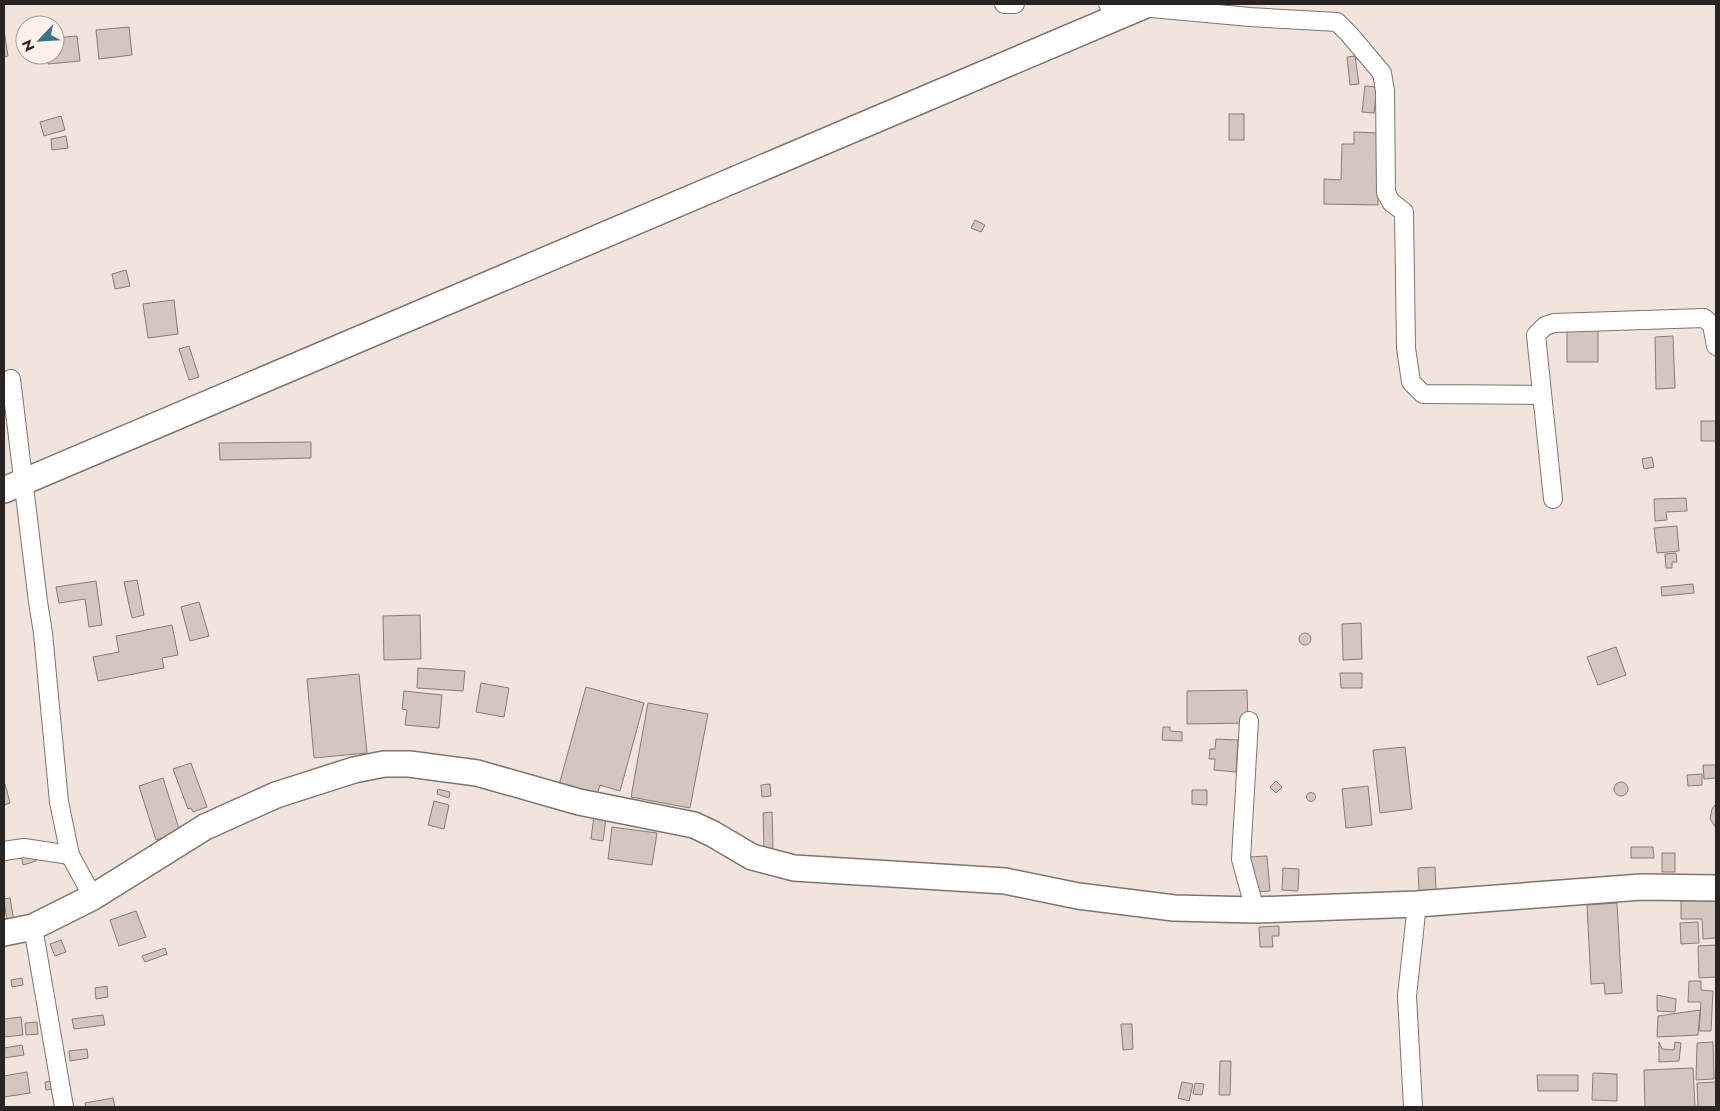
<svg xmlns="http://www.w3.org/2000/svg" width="1720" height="1111" viewBox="0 0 1720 1111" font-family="Jost,sans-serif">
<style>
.building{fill:#d3c6be;stroke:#877c74}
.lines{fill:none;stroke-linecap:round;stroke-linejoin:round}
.street-casing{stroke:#7f746c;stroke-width:20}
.secondary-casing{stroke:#7f746c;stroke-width:28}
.street{stroke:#fff;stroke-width:18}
.secondary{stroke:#fff;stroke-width:25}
</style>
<rect width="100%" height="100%" fill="#f1e4dc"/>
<!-- building -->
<g class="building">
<path d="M129,27L132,55L99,59L96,30Z"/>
<path d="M4,30L8,56L4,57Z"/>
<path d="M77,36L80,61L48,64L47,55H55V38Z"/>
<path d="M1355,56L1359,84L1350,85L1347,57Z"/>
<path d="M1365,86L1377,87L1374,113L1362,112Z"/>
<rect x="1229" y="114" width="15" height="26"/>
<path d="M61,116L65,130L44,136L40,122Z"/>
<path d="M1354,132L1379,133L1378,205L1324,204V179L1341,180L1342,144H1354Z"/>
<path d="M66,136L68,148L52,150L51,139Z"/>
<path d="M975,220L985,225L981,232L971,228Z"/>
<path d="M126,270L130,286L115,289L112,274Z"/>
<path d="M174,300L178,334L148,338L143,304Z"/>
<rect x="1567" y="330" width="31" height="32"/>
<path d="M1673,336L1675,388L1656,389L1655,337Z"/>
<path d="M189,346L199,377L189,380L179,349Z"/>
<rect x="1701" y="421" width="15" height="20"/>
<path d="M311,442V458L220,460L219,443Z"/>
<path d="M1652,457L1654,467L1644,469L1642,459Z"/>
<path d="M1686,498L1687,511L1666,512L1667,520L1655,521L1654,499Z"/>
<path d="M1677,526L1679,551L1657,553L1654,528Z"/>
<path d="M1676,553L1677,562H1672V568H1666L1665,554Z"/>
<path d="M137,580L144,615L132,618L124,582Z"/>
<path d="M96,581L102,625L89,627L85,599L59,603L56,587Z"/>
<path d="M1693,584L1694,593L1662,596L1661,587Z"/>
<path d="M199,602L209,636L190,641L181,607Z"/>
<path d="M420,615L421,659L384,660L383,616Z"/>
<path d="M1361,623L1362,659L1343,660L1342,624Z"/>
<path d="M172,625L178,655L162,658L164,668L98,681L93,657L119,652L116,636Z"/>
<circle cx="1305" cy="639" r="6"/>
<path d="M1616,647L1626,675L1598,685L1587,657Z"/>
<path d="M418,668L465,671L463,691L417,688Z"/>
<path d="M1340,673H1362V688H1341Z"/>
<path d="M359,674L367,753L314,758L307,679Z"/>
<path d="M481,683L509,688L504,717L476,712Z"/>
<path d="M586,687L644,703L620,791L600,785L597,795L559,785Z"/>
<path d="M1247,690L1248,723L1187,724V691Z"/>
<path d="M404,691L442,695L439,728L405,725L407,710L402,709Z"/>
<path d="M648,703L708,714L690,808L631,797Z"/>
<path d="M1163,727H1170V731L1182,732V741L1162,740Z"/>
<path d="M1216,739L1238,740L1236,772L1214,770L1215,759H1209L1210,749H1215Z"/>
<path d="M1405,747L1412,809L1380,813L1373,750Z"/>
<path d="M191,763L207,807L193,812L191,808L188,809L173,769Z"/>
<path d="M1703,765H1716V778L1704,779Z"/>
<path d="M1702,774V785L1688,786L1687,775Z"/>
<path d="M163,778L180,832L156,840L139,786Z"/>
<path d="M1276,781L1282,787L1276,793L1270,787Z"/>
<circle cx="1621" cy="789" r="7"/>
<path d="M4,784H5L10,803L4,805Z"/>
<path d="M770,784L771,796L762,797L761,785Z"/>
<path d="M1368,786L1372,825L1346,828L1342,789Z"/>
<path d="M438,789L450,792L449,798L437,794Z"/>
<path d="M1192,790H1207V805L1192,804Z"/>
<circle cx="1311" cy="797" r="4.5"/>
<path d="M434,801L449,805L444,829L428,825Z"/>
<path d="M1715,805H1716V828L1710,819L1712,809Z"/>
<path d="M772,812L773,848L764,849L763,813Z"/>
<path d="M594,816L606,817L603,841L591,839Z"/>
<path d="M612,827L657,833L652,865L608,859Z"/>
<path d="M1631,847H1653L1654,858H1631Z"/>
<path d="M34,852L36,861L23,865L21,855Z"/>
<rect x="1662" y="853" width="13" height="19"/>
<path d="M1267,856L1270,891L1254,892L1250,857Z"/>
<path d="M1435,867L1436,892H1419L1418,868Z"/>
<path d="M1283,868L1299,869L1298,891L1282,890Z"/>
<path d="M10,898L14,921L7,922L4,899Z"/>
<path d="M1716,900V938L1703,939L1702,919H1681V901Z"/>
<path d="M1617,903L1622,993L1605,994L1604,983L1591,984L1587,905Z"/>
<path d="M136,911L146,937L119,946L110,920Z"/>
<path d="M1698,922L1699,943L1681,944L1680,923Z"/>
<path d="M1279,926V936H1272L1273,947H1260L1259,927Z"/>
<path d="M61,940L66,952L55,956L50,944Z"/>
<path d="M1716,945V977L1699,978L1698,946Z"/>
<path d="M165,948L167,954L145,962L142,956Z"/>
<path d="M22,978L23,985L12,987L11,980Z"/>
<path d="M1689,981H1701V990L1713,991L1711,1031H1699L1701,1002H1688Z"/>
<path d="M107,986L108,997L96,999L95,988Z"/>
<path d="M1657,995L1676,999L1675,1012L1657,1011Z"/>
<path d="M1700,1010L1698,1035L1657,1037L1658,1016Z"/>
<path d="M103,1015L105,1025L74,1029L72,1019Z"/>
<path d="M21,1017L23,1035L4,1037V1019Z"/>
<path d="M37,1022L38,1034L26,1035L25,1023Z"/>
<path d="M1121,1024H1132L1133,1049L1123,1050Z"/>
<path d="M1659,1042L1662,1049L1674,1050L1675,1042L1681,1043L1679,1061L1659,1062Z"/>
<path d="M1713,1042L1714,1079L1696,1080L1697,1043Z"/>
<path d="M22,1045L24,1055L4,1058V1048Z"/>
<path d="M87,1049L88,1058L70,1061L69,1051Z"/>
<path d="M1220,1061H1231L1230,1095H1219Z"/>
<path d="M1693,1068L1695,1107H1645L1644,1070Z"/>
<path d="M27,1072L30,1093L4,1097V1076Z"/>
<path d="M1593,1073L1617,1074V1101L1592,1100Z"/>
<path d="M1537,1075H1578V1091H1538Z"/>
<path d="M53,1081L54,1089L46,1090L45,1082Z"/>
<path d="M1182,1082L1193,1084L1189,1101L1178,1098Z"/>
<path d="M1716,1082V1107H1698L1697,1083Z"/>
<path d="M1195,1083L1204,1084L1202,1095L1193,1094Z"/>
<path d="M113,1098L115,1107H86L85,1103Z"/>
</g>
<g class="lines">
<defs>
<g id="street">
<path d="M1004,4H1015"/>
<path d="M1108,4L1250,17L1337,22L1349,34L1382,73L1385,91L1386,193L1391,202L1404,212L1406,348L1411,382L1423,394L1541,395"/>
<path d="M11,379L38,602L43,633L59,802L70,855L93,897"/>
<path d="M1553,499L1536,335L1545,326L1554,323L1704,318L1712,325L1716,346"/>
<path d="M1249,721L1241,859L1255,910"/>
<path d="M4,851L24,848L70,855"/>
<path d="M33,927L64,1107"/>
<path d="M1413,1107L1407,996L1417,904"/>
</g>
<g id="secondary">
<path d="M4,490L1148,4"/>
<path d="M4,933L33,927L93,897L205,827L276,795L354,770L384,764H409L477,773L579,802L694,825L713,834L752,857L794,868L1005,881L1078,896L1174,908L1255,910L1417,904L1641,887L1716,888"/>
</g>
</defs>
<!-- street casing -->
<use href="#street" class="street-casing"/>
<!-- secondary casing -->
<use href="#secondary" class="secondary-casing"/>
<!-- street -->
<use href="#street" class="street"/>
<!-- secondary -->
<use href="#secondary" class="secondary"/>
</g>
<!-- border -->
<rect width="1720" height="1111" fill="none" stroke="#292421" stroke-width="10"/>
<!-- north arrow -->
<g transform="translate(40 40) rotate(245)"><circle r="24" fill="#fff1e9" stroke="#a99f99"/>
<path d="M0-4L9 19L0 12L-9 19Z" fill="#3a748d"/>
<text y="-8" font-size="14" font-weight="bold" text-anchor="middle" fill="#292421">N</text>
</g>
</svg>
